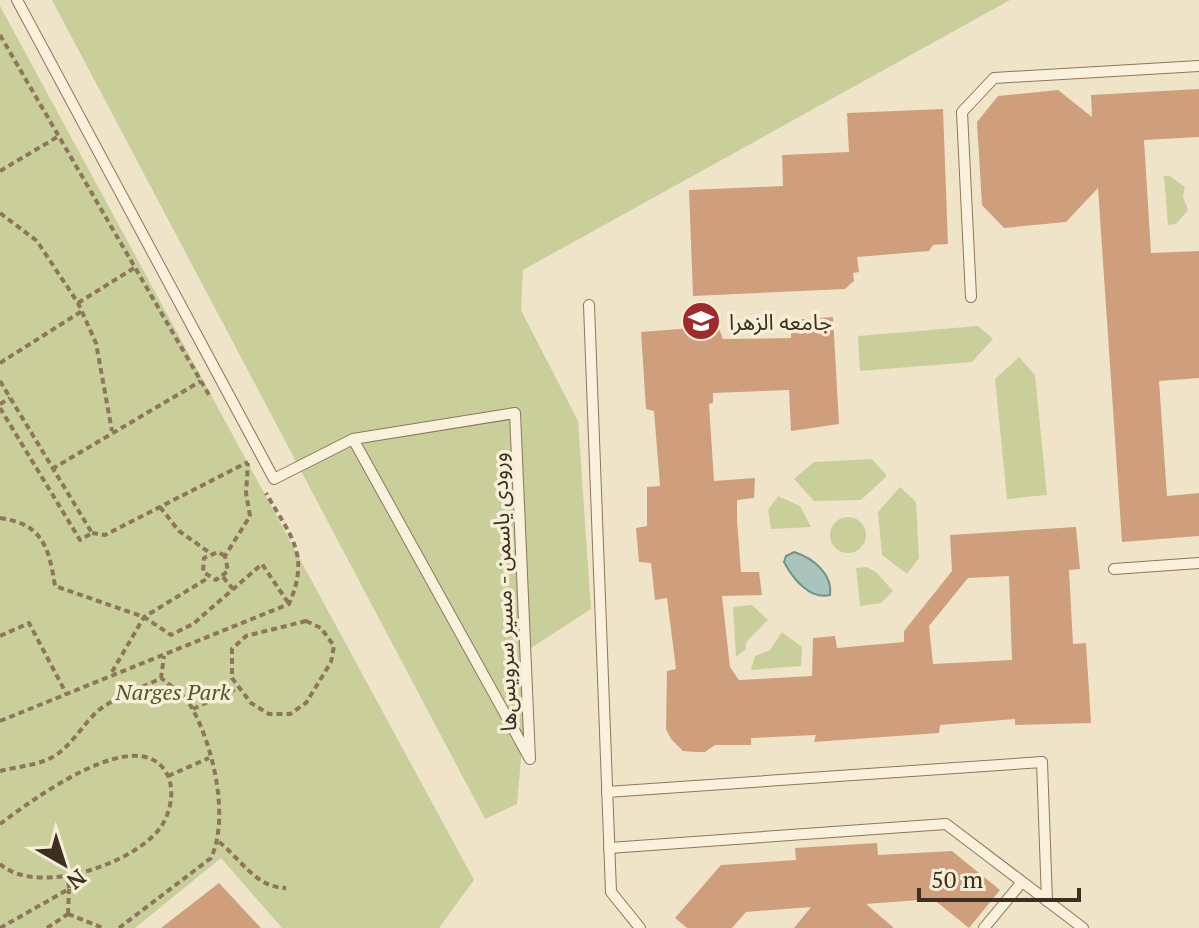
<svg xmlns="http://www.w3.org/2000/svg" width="1199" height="928" viewBox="0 0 1199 928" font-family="'PT Serif','Noto Sans Arabic',serif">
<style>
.green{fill:#c9cf9b}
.water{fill:#a9c4bc;stroke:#6f938a;stroke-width:2}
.building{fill:#cf9f7d;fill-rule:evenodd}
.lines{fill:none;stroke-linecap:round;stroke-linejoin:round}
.lane-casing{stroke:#8d765c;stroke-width:12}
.path{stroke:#8d765c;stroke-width:4;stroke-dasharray:6 4;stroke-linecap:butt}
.lane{stroke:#faf1dc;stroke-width:10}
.labels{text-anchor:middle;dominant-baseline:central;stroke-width:7;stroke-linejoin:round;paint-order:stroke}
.poi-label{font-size:22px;fill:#3d2e20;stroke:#f7eed8;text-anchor:start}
.street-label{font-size:22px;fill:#3d2e20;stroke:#f7eed8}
.park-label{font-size:22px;font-style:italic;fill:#4d5a26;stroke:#f7eed8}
</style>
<rect width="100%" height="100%" fill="#f0e4c8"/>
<!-- green -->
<g class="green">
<path d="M52,0H1010L523,270L521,310L578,421L591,609L531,648L517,804L485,819Z"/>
<path d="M0,6L474,880L439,928H282L221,858L135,928H0Z"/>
<path d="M1164,176H1170L1185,187L1183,197L1188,210L1176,224L1168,225Z"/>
<path d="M978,326L993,339L972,362L860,371L858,336Z"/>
<path d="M1019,357L1035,375L1047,495L1007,499L995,379Z"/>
<path d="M872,459L887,476L861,500L814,501L794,479L814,462Z"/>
<path d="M900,487L916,502L919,558L907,574L882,555L878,512Z"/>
<path d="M778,496L800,506L811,527L771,529L768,510Z"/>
<circle cx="848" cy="535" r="18"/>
<path d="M866,567L876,572L893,591L881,603L860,606L856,568Z"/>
<path d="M752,605L768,620L746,642V649L736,657L733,607Z"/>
<path d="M782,632L802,647L801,666L751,670L755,656L770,650Z"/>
</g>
<!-- water -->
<path class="water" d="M794,552C813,558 833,574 830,595C810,600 793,579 784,562L786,556Z"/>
<!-- building -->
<g class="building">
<path d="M1199,89V137L1144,140L1151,253L1199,251V378L1159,381L1167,496L1199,493V536L1122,542L1098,188L1066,222L1004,228L982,205L977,122L998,96L1058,90L1092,117L1091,95Z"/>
<path d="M943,109L948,244L933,245L929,251L857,257L859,272L853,273L854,281L845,289L693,296L689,190L783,186L782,155L849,152L847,113Z"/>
<path d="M833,317L839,424L791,431L789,390L713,393V403L709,404L714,481L755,478L754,498L737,500V520L741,572H759L762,595L722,596L730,667L739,680L812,676L813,638L835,636L837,648L904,642V631L952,571L950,535L1076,527L1080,569L1069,570L1073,644L1086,643L1091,723L1015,725V719L940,725L939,733L814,742L816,735L751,738V745H715L705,752H696L683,751L671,739L666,729L667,671L676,669L667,598L655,600L651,563L639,562L636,528L647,526V487L660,486L654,411L646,409L641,332L718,326L723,339L791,338V320ZM1009,576L1012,660L933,664L929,626L968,578Z"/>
<path d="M877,843L878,855L952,851L1000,890L969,928L933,899L866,904L894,928H794L811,907L746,912L732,928H687L675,918L721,865L796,860L795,848Z"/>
<path d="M219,883L261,928H161Z"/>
</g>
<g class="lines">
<defs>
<g id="lane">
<path d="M17,0L274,479L353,439L515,413L530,759L353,439"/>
<path d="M971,297L962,112L994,78L1199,66"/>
<path d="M589,305L611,892L640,928"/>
<path d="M1114,569L1199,563"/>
<path d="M607,792L1042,762L1047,901"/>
<path d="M609,848L946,824L1083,928"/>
<path d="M984,928L1022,882"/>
</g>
</defs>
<!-- lane casing -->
<use href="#lane" class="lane-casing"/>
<!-- path -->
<g class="path">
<path d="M0,35L209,395"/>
<path d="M0,171L59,136"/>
<path d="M0,213L37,241L78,303L96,343L112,431"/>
<path d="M78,303L134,268"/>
<path d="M0,363L82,311"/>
<path d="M0,381L92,533L80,540L0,408"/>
<path d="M0,404L10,398"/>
<path d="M52,469L201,381"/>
<path d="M160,507L179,531L210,553"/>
<path d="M0,518C43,524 49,548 55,586L144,617L171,635L193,624L262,564L289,604"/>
<path d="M92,533L105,535L248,462"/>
<path d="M225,556L218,552L204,558L203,572L216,580L228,571L225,556L250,516L246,493L248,463"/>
<path d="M223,577L233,589"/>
<path d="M306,621L321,628L334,646L331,662L314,690L306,703L290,714H269L251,703L232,678V649L246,636Z"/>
<path d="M0,636L29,623L67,695"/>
<path d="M112,672L144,617L208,578"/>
<path d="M193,709L238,688"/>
<path d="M0,721L289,604C311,554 290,536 266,493"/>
<path d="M0,771C19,766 45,765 60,752C75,740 85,722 99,710C117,696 140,689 161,678L164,656"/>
<path d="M168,776L209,758"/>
<path d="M0,824C31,801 141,718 168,776C175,792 170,815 160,828C134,864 37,897 0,864"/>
<path d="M219,842C241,859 256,888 286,888"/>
<path d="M68,914L103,928"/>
<path d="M68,914L69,889"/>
<path d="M0,928L69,889L68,877"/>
<path d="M47,928L68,914"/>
<path d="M119,928L211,858C230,817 213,746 192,708C185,695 172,687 161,678"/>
</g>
<!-- lane -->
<use href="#lane" class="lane"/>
</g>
<!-- icons -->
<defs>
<symbol id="university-disc" viewBox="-11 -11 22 22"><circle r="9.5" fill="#9e2a2b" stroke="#f7eed8"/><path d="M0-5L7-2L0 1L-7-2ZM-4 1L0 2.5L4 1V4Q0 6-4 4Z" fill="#fff"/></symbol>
</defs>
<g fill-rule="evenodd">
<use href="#university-disc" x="679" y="299" width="44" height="44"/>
</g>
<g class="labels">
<!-- poi labels -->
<g class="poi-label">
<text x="729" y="321">جامعه الزهرا</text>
</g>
<!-- street labels -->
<g class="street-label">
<text transform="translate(503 592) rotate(-92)">ورودی یاسمن - مسیر سرویس‌ها</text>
</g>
<!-- park labels -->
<g class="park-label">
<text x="173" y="691">Narges Park</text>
</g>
</g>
<!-- north arrow -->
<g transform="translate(64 864) rotate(141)" stroke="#f7eed8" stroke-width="6" paint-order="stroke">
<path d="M0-6L14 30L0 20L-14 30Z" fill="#3d2e20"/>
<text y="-12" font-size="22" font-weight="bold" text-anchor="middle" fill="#3d2e20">N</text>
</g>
<!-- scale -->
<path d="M919 888v12h160v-12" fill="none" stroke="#3d2e20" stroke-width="4"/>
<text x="931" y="888" font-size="24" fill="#3d2e20" stroke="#f7eed8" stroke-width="6" paint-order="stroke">50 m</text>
</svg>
